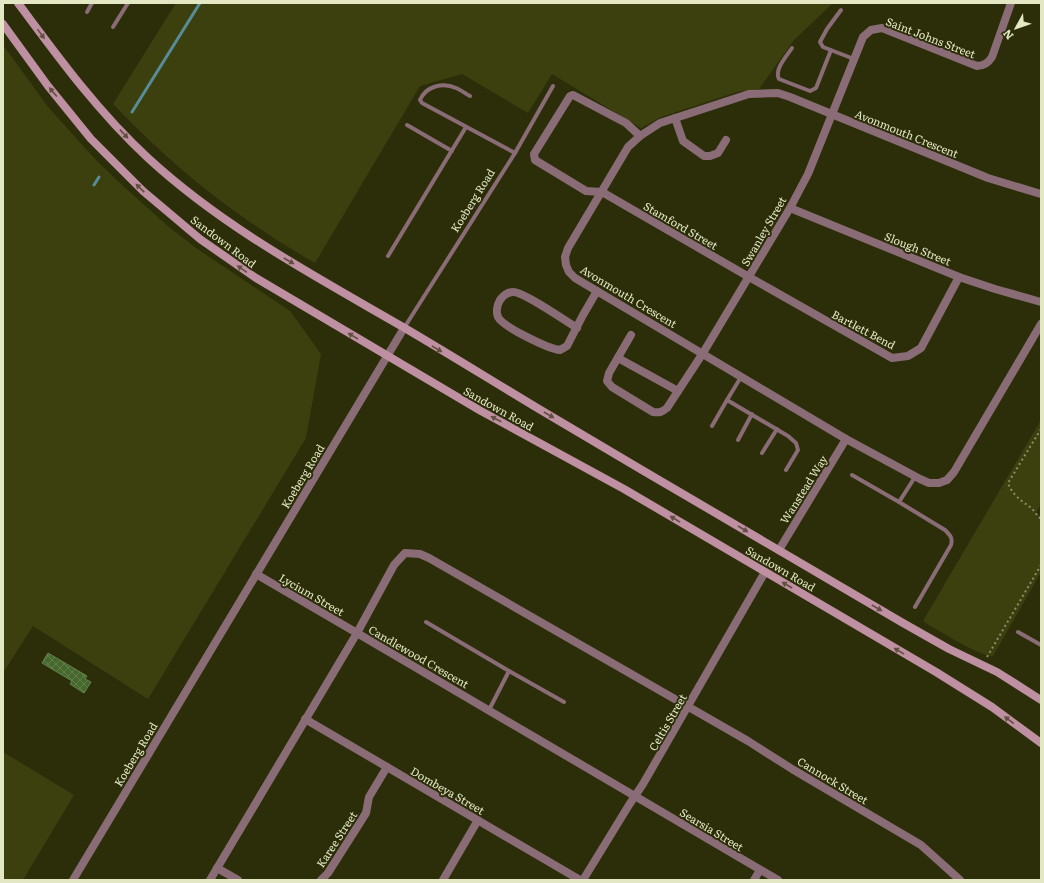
<svg xmlns="http://www.w3.org/2000/svg" width="1044" height="883" viewBox="0 0 1044 883" font-family="Literata,serif">
<style>
.green{fill:#3c400f}
.lines{fill:none;stroke-linecap:round;stroke-linejoin:round}
.stream{stroke:#588c99;stroke-width:3}
.building{fill:url(#building-cross-hatch);stroke:#62844a}
.path{stroke:#8b8e6a;stroke-width:2;stroke-dasharray:2 3;stroke-linecap:butt}
.service{stroke:#8a6c77;stroke-width:4}
.minor{stroke:#8a6c77;stroke-width:8}
.secondary{stroke:#bf8fa2;stroke-width:8}
.oneway{fill:#5f503f}
.labels{text-anchor:middle;dominant-baseline:central;stroke-width:4;stroke-linejoin:round;paint-order:stroke}
.street-label{font-size:11px;fill:#e3e7c4;stroke:#2c2e09}
</style>
<defs>
<pattern id="building-cross-hatch" width="8" height="8" patternUnits="userSpaceOnUse"><rect width="8" height="8" fill="#46672d"/><path d="M0 0l8 8M0 8l8-8" fill="none" stroke="#617d4a"/></pattern>
</defs>
<rect width="100%" height="100%" fill="#2c2e09"/>
<!-- green -->
<g class="green">
<path d="M176,3H833L794,40L759,89L737,92L661,117L641,128L552,74L528,113L462,74L420,86L315,263C238,219 174,168 113,104Z"/>
<path d="M3,45L48,107L96,160L122,185L170,228L196,248L290,311L321,354L306,438L148,699L33,626L3,673Z"/>
<path d="M1041,420V504L1036,513L1041,516V572L993,656C981,657 935,629 923,621Z"/>
<path d="M3,752L74,795L23,880H3Z"/>
</g>
<g class="lines">
<!-- stream -->
<g class="stream">
<path d="M132,112L200,3"/>
<path d="M94,185L99,177"/>
</g>
</g>
<!-- building -->
<path class="building" d="M48,653L87,676L85,679L91,682L84,693L70,684L72,681L42,663Z"/>
<g class="lines">
<!-- path -->
<g class="path">
<path d="M1041,429L1008,483C1011,493 1021,501 1030,507C1034,510 1036,515 1041,519"/>
<path d="M987,657L1041,565"/>
</g>
<!-- service -->
<g class="service">
<path d="M841,10L827,29L820,42L823,47L854,59"/>
<path d="M87,12L92,3"/>
<path d="M113,27L128,3"/>
<path d="M792,48C786,57 774,70 779,79L810,91L816,88L831,50"/>
<path d="M470,96C466,94 461,90 456,88C443,82 426,86 420,100L422,103L515,153"/>
<path d="M407,125L452,151"/>
<path d="M388,256L466,127"/>
<path d="M404,328L515,153L553,86"/>
<path d="M727,400L741,377"/>
<path d="M712,426L727,400L788,436L796,443L798,450L786,470"/>
<path d="M738,440L752,414"/>
<path d="M762,453L777,429"/>
<path d="M852,475L899,502"/>
<path d="M915,607L951,545C953,538 950,535 945,530L899,502L915,477"/>
<path d="M426,622L509,671L489,710"/>
<path d="M1018,632L1041,645"/>
<path d="M509,671L564,702"/>
</g>
<!-- minor -->
<g class="minor">
<path d="M675,118L683,141L704,156H710L718,153L726,140"/>
<path d="M640,136L626,123L573,95L570,96L534,154L535,160L586,191L602,192L749,277L892,358L908,356L921,348L959,277"/>
<path d="M1041,194L988,178L790,97L778,93L749,94L660,123L640,136L628,147L568,248L565,257L566,265L569,272L575,278L846,439L920,479L929,483H939L947,480L954,472L1041,324"/>
<path d="M790,208L959,277L995,289L1041,302"/>
<path d="M577,328C566,321 522,291 513,292C508,292 503,296 500,300C497,305 496,312 498,317C503,327 549,349 560,350L567,346L583,315L597,291"/>
<path d="M631,335L609,373L607,381L612,387L653,412C660,413 662,412 667,408L703,353L790,208L808,174L863,37L871,30L882,28L977,66C984,66 989,62 992,57L1011,3"/>
<path d="M618,358L678,391"/>
<path d="M779,550L846,439"/>
<path d="M256,574L357,633L394,565L405,553L420,554L429,558L748,741L792,769L921,845L960,880"/>
<path d="M305,719L580,880"/>
<path d="M217,868L238,880"/>
<path d="M73,880L404,328"/>
<path d="M210,880L357,633L778,880"/>
<path d="M321,880L328,873L366,813L369,797L387,767"/>
<path d="M443,880L478,820"/>
<path d="M583,880L629,805L643,784L765,572"/>
<path d="M754,880L760,870"/>
</g>
<!-- secondary -->
<g class="secondary">
<path d="M18,3C58,57 98,112 148,158C224,228 315,276 403,327C449,354 494,382 539,409C660,481 782,552 903,623L949,649L997,672L1041,700"/>
<path d="M3,24L48,86L91,139L143,191L200,239L256,278L481,411L624,489L936,672L992,707L1041,743"/>
</g>
</g>
<!-- one-way arrows -->
<defs><path id="oneway-solid" d="M-6-.8H1V-3.2L6.5 0L1 3.2V.8H-6Z"/></defs>
<g class="oneway">
<use href="#oneway-solid" transform="translate(41 34) rotate(54)"/>
<use href="#oneway-solid" transform="translate(53 92) rotate(-130)"/>
<use href="#oneway-solid" transform="translate(124 134) rotate(47)"/>
<use href="#oneway-solid" transform="translate(140 188) rotate(-136)"/>
<use href="#oneway-solid" transform="translate(289 261) rotate(30)"/>
<use href="#oneway-solid" transform="translate(242 269) rotate(-145)"/>
<use href="#oneway-solid" transform="translate(353 336) rotate(-149)"/>
<use href="#oneway-solid" transform="translate(437 349) rotate(31)"/>
<use href="#oneway-solid" transform="translate(549 415) rotate(30)"/>
<use href="#oneway-solid" transform="translate(496 419) rotate(-152)"/>
<use href="#oneway-solid" transform="translate(675 519) rotate(-149)"/>
<use href="#oneway-solid" transform="translate(743 529) rotate(31)"/>
<use href="#oneway-solid" transform="translate(787 585) rotate(-150)"/>
<use href="#oneway-solid" transform="translate(877 608) rotate(30)"/>
<use href="#oneway-solid" transform="translate(899 651) rotate(-149)"/>
<use href="#oneway-solid" transform="translate(1009 720) rotate(-144)"/>
</g>
<g class="labels">
<!-- street labels -->
<g class="street-label">
<text transform="translate(931 37) rotate(21)">Saint Johns Street</text>
<text transform="translate(907 133) rotate(22)">Avonmouth Crescent</text>
<text transform="translate(472 200) rotate(-58)">Koeberg Road</text>
<text transform="translate(681 225) rotate(30)">Stamford Street</text>
<text transform="translate(763 231) rotate(-60)">Swanley Street</text>
<text transform="translate(224 241) rotate(37)">Sandown Road</text>
<text transform="translate(918 248) rotate(22)">Slough Street</text>
<text transform="translate(629 296) rotate(31)">Avonmouth Crescent</text>
<text transform="translate(864 329) rotate(28)">Bartlett Bend</text>
<text transform="translate(499 408) rotate(29)">Sandown Road</text>
<text transform="translate(302 476) rotate(-59)">Koeberg Road</text>
<text transform="translate(803 489) rotate(-58)">Wanstead Way</text>
<text transform="translate(781 568) rotate(30)">Sandown Road</text>
<text transform="translate(312 594) rotate(30)">Lycium Street</text>
<text transform="translate(419 656) rotate(30)">Candlewood Crescent</text>
<text transform="translate(667 722) rotate(-60)">Celtis Street</text>
<text transform="translate(135 754) rotate(-59)">Koeberg Road</text>
<text transform="translate(833 780) rotate(31)">Cannock Street</text>
<text transform="translate(448 790) rotate(30)">Dombeya Street</text>
<text transform="translate(712 829) rotate(31)">Searsia Street</text>
<text transform="translate(336 839) rotate(-57)">Karee Street</text>
</g>
</g>
<!-- border -->
<rect width="1044" height="883" fill="none" stroke="#e3e7c4" stroke-width="8"/>
<!-- north arrow -->
<g transform="translate(1016 28) rotate(230)" stroke="#2c2e09" stroke-width="3" paint-order="stroke">
<path d="M0-3L7 15L0 10L-7 15Z" fill="#e3e7c4"/>
<text y="-6" font-size="11" font-weight="bold" text-anchor="middle" fill="#e3e7c4">N</text>
</g>
</svg>
